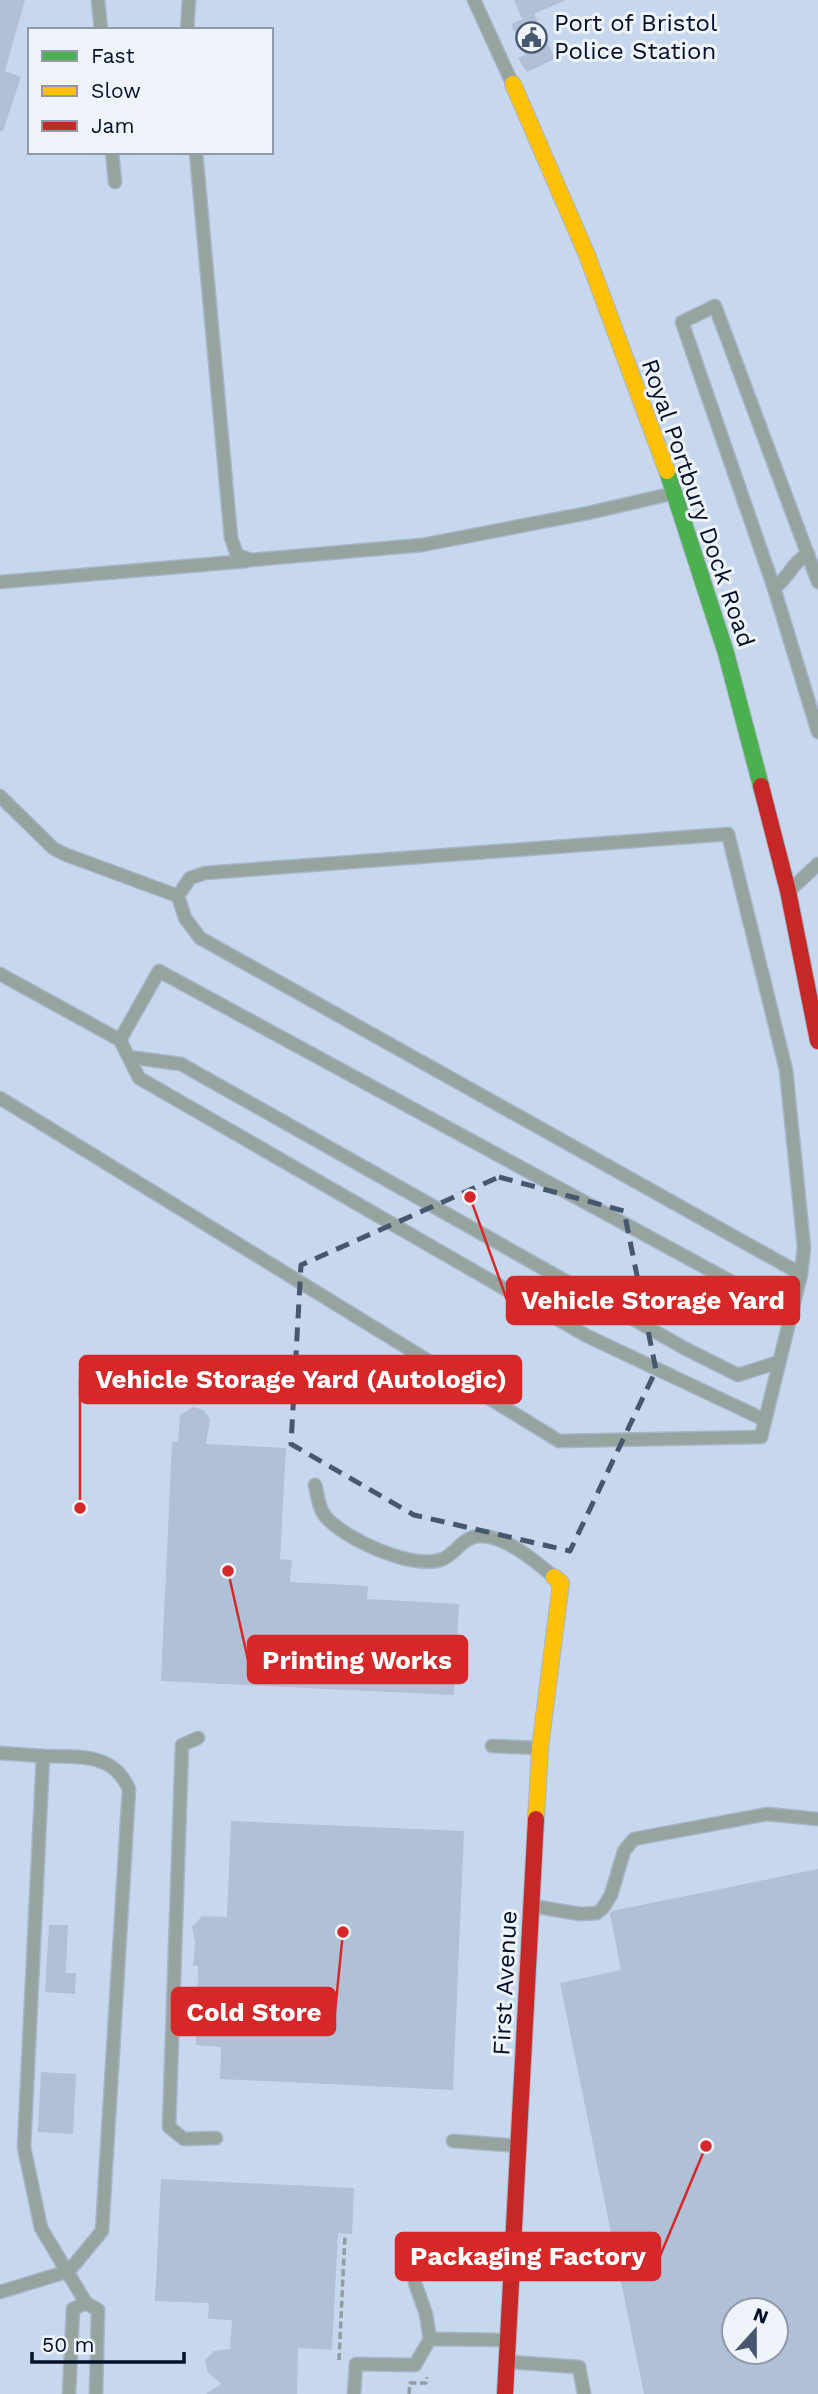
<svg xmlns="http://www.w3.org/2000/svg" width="818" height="2394" viewBox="0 0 818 2394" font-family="'Work Sans',sans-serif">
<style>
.building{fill:#afc0d7;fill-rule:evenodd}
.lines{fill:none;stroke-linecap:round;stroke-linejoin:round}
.lane-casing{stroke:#a7b5c7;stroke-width:15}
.fast-casing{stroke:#a7b5c7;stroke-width:18}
.slow-casing{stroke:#a7b5c7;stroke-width:18}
.jam-casing{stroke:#a7b5c7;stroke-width:18}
.path{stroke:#929da1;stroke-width:3.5;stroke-dasharray:7 3.5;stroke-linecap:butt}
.lane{stroke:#97a39e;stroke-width:12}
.fast{stroke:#4caf50;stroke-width:16}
.slow{stroke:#ffc107;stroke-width:16}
.jam{stroke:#c62828;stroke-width:16}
.marked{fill:none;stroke:#47576e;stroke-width:5;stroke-dasharray:14 9;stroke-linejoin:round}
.labels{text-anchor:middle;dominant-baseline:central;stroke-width:6;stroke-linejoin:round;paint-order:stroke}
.poi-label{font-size:24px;fill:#021129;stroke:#eff4fb;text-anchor:start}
.street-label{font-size:24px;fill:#021129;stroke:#eff4fb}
.leader{fill:none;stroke:#d62828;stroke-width:2.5}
.callout-dot{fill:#d62828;stroke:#eff4fb;stroke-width:2.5}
.callout{fill:#d62828;stroke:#d62828;stroke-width:2.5}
.callout-label{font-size:26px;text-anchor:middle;font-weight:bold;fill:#fff}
</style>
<rect width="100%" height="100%" fill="#c7d8ee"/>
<!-- building -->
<g class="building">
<path d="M0,0H25L5,71L21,77L3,131H0Z"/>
<path d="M514,0H566L522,19Z"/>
<path d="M534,14L555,59L527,72L518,58L525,55L511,24Z"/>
<path d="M193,1407L204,1410L210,1419L206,1444L286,1448L280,1559L292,1560L290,1582L368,1586L367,1599L459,1604L454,1695L161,1681L172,1442H178L180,1415Z"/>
<path d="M231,1821L464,1831L453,2090L220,2079L221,2047L196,2045L198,1966H193L195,1942L192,1927L202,1916L227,1917Z"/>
<path d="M818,1869V2394H644L560,1983L621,1970L610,1914L612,1911ZM734,2310H776V2352H734Z"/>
<path d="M49,1925H68L66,1973H76L75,1994L45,1992Z"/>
<path d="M41,2072L76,2074L73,2134L38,2132Z"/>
<path d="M161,2179L354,2188L352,2234L338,2233L332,2350L298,2348L297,2394H206L221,2384L207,2371L205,2360L214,2351L230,2349L232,2320L208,2319L209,2303L155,2301Z"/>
</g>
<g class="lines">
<defs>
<g id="lane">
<path d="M98,0L101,30"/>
<path d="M474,0L512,83"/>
<path d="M187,30L189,0"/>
<path d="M112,152L115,182"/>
<path d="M196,152L231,538L237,555L251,560L422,545L588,513L675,493"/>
<path d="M0,582L247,561"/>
<path d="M818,582L715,306L682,322L774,588L818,732"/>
<path d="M774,588C788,579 793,561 808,554"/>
<path d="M0,796L53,848L64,854L178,896"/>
<path d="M728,834L786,1070L804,1247L801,1274L200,938L185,918L178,896L190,878L205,873Z"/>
<path d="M791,889L818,864"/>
<path d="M0,974L120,1040L139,1078L585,1335L765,1420"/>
<path d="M120,1040L159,971L791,1314"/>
<path d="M129,1057L181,1064L686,1349L738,1375L779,1362"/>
<path d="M0,1098L559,1441L761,1437L801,1274"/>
<path d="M315,1485C318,1496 318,1507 325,1516C344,1539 414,1571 443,1559C456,1553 463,1537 479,1536C505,1535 535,1561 554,1577"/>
<path d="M198,1738L182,1745L169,2127L184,2139L216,2138"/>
<path d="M492,1746L540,1748"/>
<path d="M0,1753C15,1754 29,1755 44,1756C78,1757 113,1752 129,1789L102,2231L69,2271L0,2292"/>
<path d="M43,1756L24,2147L41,2228L86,2303"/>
<path d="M532,1906L580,1914L597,1913L603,1908L611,1895L624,1851L634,1839L767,1814L818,1819"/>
<path d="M453,2141L519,2146"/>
<path d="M417,2241L415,2283L426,2314L430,2339"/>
<path d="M509,2362L579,2367L584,2394"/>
<path d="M69,2394L73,2309L86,2303L98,2310L96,2394"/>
<path d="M354,2394L356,2364L415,2365L430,2339L506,2340"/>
</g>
<path id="fast" d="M667,471L726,653L761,786"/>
<g id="slow">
<path d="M513,84L587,255L667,471"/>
<path d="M536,1819L540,1748L561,1583L554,1577"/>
</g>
<g id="jam">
<path d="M761,786L788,891L818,1041"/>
<path d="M505,2394L536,1819"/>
</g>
</defs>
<!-- lane casing -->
<use href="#lane" class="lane-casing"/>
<!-- fast casing -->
<use href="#fast" class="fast-casing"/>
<!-- slow casing -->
<use href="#slow" class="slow-casing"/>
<!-- jam casing -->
<use href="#jam" class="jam-casing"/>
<!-- path -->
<g class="path">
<path d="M339,2360L345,2234"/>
<path d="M409,2394L410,2383H426L427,2377"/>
</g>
<!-- lane -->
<use href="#lane" class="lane"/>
<!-- fast -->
<use href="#fast" class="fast"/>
<!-- slow -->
<use href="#slow" class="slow"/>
<!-- jam -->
<use href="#jam" class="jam"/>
</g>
<!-- marked area -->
<path class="marked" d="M499,1177L624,1211L656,1370L570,1551L414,1515L291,1444L301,1265Z"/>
<!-- icons -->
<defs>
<symbol id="civic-ring" viewBox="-11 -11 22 22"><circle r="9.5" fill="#eff4fb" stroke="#47576e" stroke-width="1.5"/><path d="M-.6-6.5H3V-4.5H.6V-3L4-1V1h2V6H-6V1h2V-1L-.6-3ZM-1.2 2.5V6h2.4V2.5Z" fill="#47576e"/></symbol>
</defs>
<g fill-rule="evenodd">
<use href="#civic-ring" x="514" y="20" width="35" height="35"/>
</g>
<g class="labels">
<!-- poi labels -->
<g class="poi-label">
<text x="554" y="23">Port of Bristol<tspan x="554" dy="28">Police Station</tspan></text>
</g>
<!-- street labels -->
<g class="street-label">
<text transform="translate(698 503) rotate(71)">Royal Portbury Dock Road</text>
<text transform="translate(505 1983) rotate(-87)">First Avenue</text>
</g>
</g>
<!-- callouts -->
<path class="leader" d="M470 1197L507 1300M80 1508L80 1379M228 1571L248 1660M343 1932L335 2012M706 2146L660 2256"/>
<g class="callout-dot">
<circle cx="470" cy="1197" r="7"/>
<circle cx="80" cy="1508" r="7"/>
<circle cx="228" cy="1571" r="7"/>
<circle cx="343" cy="1932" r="7"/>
<circle cx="706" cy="2146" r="7"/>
</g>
<g class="callout">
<rect x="507" y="1277" width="292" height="47" rx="7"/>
<rect x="80" y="1356" width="441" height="47" rx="7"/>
<rect x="248" y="1636" width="219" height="47" rx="7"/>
<rect x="172" y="1988" width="163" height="47" rx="7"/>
<rect x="396" y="2233" width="264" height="47" rx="7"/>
</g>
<g class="callout-label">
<text x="653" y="1309">Vehicle Storage Yard</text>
<text x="301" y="1388">Vehicle Storage Yard (Autologic)</text>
<text x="357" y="1669">Printing Works</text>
<text x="254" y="2021">Cold Store</text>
<text x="528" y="2265">Packaging Factory</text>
</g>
<!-- legend -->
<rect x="28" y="28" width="245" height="126" fill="#eff4fb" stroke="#9099a7" stroke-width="2"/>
<rect x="42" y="51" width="35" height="10" fill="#4caf50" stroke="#9099a7" stroke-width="2"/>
<text x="91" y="63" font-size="21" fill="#021129">Fast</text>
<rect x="42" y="86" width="35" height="10" fill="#ffc107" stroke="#9099a7" stroke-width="2"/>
<text x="91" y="98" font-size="21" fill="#021129">Slow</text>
<rect x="42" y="121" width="35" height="10" fill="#c62828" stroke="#9099a7" stroke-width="2"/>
<text x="91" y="133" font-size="21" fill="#021129">Jam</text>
<!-- north arrow -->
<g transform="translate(755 2331) rotate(21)"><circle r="33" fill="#eff4fb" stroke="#9099a7" stroke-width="2"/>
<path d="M0-5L12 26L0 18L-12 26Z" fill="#47576e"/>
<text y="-10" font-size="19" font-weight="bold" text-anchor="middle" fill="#021129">N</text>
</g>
<!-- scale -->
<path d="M32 2352v10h152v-10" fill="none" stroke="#021129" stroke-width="3.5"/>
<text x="42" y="2352" font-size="21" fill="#021129" stroke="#eff4fb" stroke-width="5" paint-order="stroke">50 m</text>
</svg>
